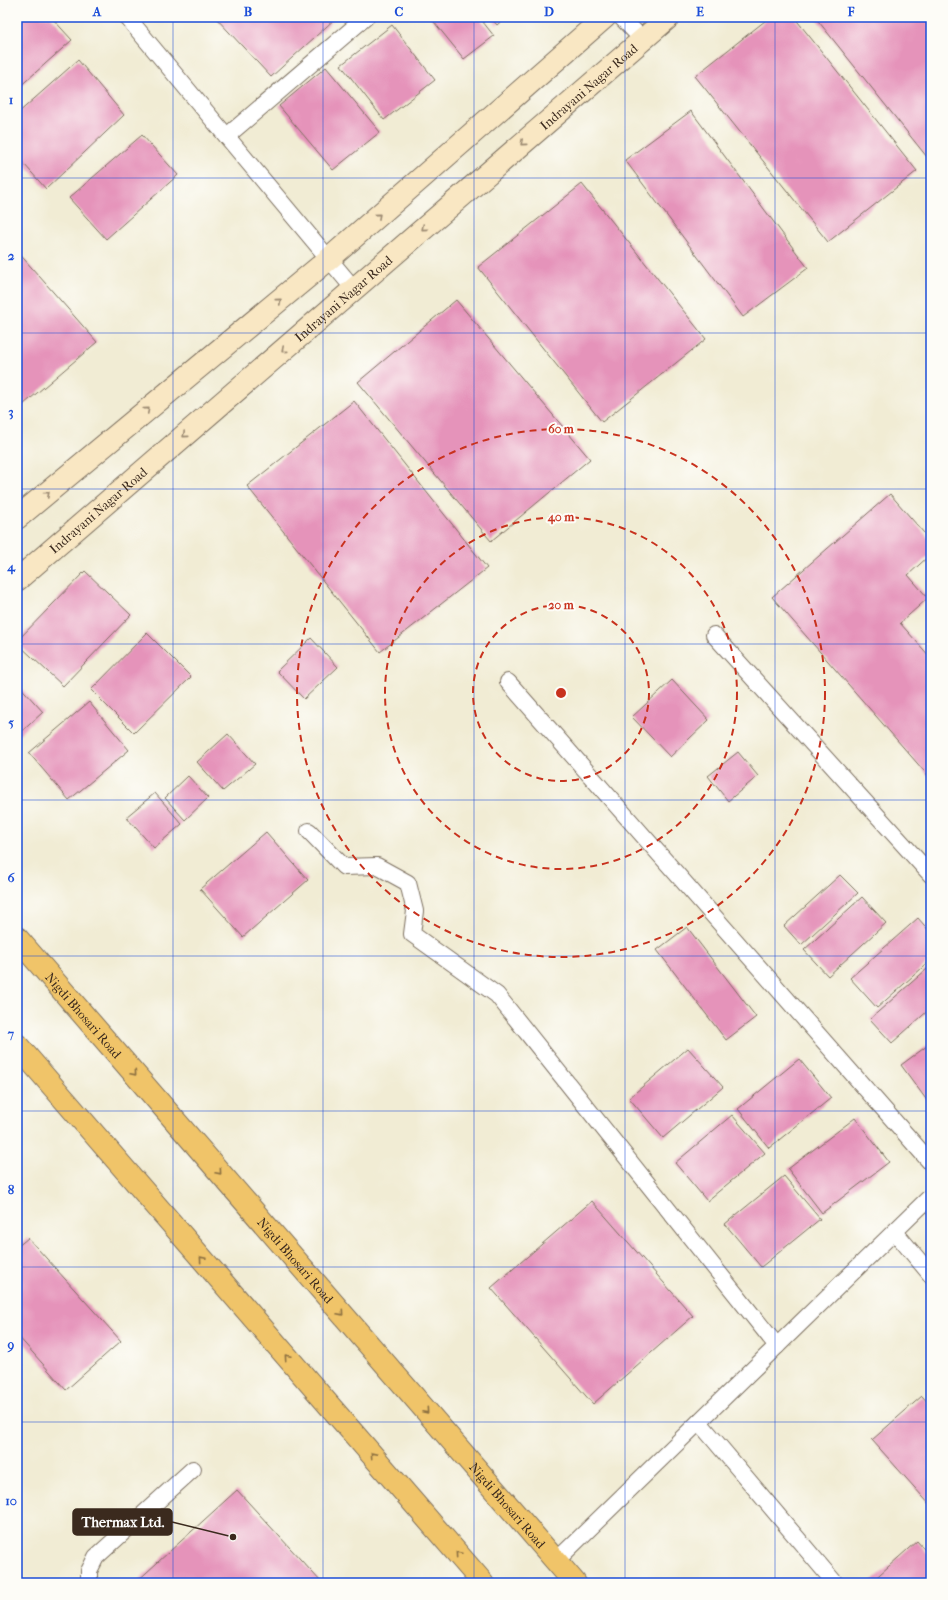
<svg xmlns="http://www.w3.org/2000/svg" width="948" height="1600" viewBox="0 0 948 1600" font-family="'IM FELL French Canon',serif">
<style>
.building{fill:#e593ba}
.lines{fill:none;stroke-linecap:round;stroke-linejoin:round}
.service-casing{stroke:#7b6e5e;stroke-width:18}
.secondary-casing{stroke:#7b6e5e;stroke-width:24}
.primary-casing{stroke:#7b6e5e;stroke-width:24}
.service{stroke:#fff;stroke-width:16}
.secondary{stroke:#f9e7c3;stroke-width:22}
.primary{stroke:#f0c469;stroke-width:22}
.oneway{stroke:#9a8870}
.oneway2{stroke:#8c6f40}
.grid{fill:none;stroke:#1d4ed8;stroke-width:1;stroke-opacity:0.55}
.ring{fill:none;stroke:#c8321e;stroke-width:2;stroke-dasharray:7 5}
.labels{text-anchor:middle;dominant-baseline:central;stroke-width:4;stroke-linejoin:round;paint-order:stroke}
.street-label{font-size:13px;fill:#3b2a1e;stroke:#fdfcf7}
.centre{fill:#c8321e;stroke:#fdfcf7;stroke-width:2}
.ring-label{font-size:12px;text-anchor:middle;font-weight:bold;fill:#c8321e;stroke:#fdfcf7;stroke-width:4;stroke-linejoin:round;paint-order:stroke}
.leader{fill:none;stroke:#3b2a1e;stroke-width:1.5}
.callout-dot{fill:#3b2a1e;stroke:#fdfcf7;stroke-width:1.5}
.callout{fill:#3b2a1e;stroke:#3b2a1e;stroke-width:1.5}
.callout-label{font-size:14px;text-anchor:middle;font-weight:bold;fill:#fff}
.neatline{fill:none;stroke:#1d4ed8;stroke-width:1.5}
.grid-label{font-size:13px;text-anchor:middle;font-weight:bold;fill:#1d4ed8}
</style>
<rect width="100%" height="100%" fill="#fdfcf7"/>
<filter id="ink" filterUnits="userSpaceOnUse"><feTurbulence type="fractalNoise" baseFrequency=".025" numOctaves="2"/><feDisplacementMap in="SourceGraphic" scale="8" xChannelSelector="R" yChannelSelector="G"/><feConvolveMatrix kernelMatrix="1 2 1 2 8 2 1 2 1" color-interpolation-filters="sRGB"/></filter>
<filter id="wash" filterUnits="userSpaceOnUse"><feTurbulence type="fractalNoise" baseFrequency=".012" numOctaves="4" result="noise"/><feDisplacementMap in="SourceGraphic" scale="16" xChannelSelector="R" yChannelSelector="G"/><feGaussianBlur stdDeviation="0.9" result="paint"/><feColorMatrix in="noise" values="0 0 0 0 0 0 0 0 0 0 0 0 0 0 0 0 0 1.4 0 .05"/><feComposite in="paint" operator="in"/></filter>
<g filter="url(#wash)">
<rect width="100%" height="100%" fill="#f1ecd4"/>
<g id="blocks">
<!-- building -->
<g class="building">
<path d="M17,17H51L72,40L17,89Z"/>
<path d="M215,17H337L271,77Z"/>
<path d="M430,17H479L494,36L464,59Z"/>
<path d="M490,17H506L497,25Z"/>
<path d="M770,17H794L917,171L828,242L695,76Z"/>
<path d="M815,17H931V162Z"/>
<path d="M392,25L435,80L384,120L341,65Z"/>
<path d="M78,60L124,115L46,189L17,156V114Z"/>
<path d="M326,67L380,132L333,170L279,106Z"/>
<path d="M691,111L808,268L743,317L625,160Z"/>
<path d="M142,135L178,175L106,239L69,198Z"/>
<path d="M582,184L706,339L602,422L478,267Z"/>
<path d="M17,251L97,342L17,410Z"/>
<path d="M456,300L590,459L491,541L358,382Z"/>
<path d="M354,401L487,568L380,652L247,486Z"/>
<path d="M890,494L931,541V554L908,575L928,598L900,623L931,658V779L772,597Z"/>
<path d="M85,571L131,615L63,686L17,643V641Z"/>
<path d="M147,633L191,677L134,733L91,690Z"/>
<path d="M311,638L338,667L304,699L277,671Z"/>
<path d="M672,680L709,720L670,757L632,717Z"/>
<path d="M17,683L43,712L17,736Z"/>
<path d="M89,702L129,750L69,800L29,753Z"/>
<path d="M228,734L255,764L223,791L197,762Z"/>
<path d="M738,752L758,776L728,801L708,776Z"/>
<path d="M188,776L208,798L185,820L165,798Z"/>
<path d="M155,793L182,824L154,848L126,817Z"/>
<path d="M266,832L308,880L243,937L200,889Z"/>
<path d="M840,875L858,893L801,945L784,926Z"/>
<path d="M862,897L886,923L828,976L804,950Z"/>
<path d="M918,918L931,933V960L877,1008L850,978Z"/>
<path d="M687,927L756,1017L726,1040L657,950Z"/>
<path d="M927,969L931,973V1008L892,1043L870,1019Z"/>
<path d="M931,1043V1106L901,1065Z"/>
<path d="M688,1048L723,1087L663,1138L629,1098Z"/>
<path d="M799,1059L831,1098L769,1148L738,1109Z"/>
<path d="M732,1115L765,1153L707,1201L675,1163Z"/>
<path d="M855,1118L889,1162L822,1213L788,1169Z"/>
<path d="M784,1176L820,1219L761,1267L725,1224Z"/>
<path d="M592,1201L693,1316L593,1404L491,1288Z"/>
<path d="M28,1238L121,1341L66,1390L17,1335V1247Z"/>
<path d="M922,1396L931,1406V1506L872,1440Z"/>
<path d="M237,1490L322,1583H135Z"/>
<path d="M917,1541L931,1557V1583H870Z"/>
</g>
</g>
</g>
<g filter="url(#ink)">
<use href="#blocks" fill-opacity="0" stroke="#7b6e5e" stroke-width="1"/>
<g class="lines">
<defs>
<g id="service">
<path d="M127,17L354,289"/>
<path d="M621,17L643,40"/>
<path d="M227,136L366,17"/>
<path d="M714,635L931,875"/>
<path d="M508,682L931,1163"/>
<path d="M309,831L344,867L377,866L408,883L415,911L412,934L497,995L777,1346"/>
<path d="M895,1232L931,1275"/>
<path d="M699,1422L835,1583"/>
<path d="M556,1561L931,1196"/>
<path d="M89,1583V1571L96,1557L193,1469"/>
</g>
<g id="secondary">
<path d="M17,518L329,259L605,17"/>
<path id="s1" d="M17,580L669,17"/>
</g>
<g id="primary">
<path id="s2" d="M17,938L575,1583"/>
<path d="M17,1045L483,1583"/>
</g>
</defs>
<!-- service casing -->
<use href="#service" class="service-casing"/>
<!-- secondary casing -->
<use href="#secondary" class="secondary-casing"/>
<!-- primary casing -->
<use href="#primary" class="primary-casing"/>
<!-- service -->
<use href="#service" class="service"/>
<!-- secondary -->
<use href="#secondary" class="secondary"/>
<!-- primary -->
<use href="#primary" class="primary"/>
</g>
<!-- one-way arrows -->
<defs><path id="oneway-chevron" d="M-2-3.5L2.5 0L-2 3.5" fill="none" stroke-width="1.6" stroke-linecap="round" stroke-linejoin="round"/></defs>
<g class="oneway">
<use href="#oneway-chevron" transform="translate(523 143) rotate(139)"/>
<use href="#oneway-chevron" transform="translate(378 216) rotate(-41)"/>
<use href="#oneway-chevron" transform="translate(424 228) rotate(139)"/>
<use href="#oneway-chevron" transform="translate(279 301) rotate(-40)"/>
<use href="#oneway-chevron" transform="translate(284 350) rotate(139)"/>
<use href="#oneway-chevron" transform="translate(147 410) rotate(-40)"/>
<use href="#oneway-chevron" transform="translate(185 435) rotate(139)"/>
<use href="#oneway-chevron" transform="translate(47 494) rotate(-40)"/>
</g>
<g class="oneway2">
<use href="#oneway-chevron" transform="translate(134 1073) rotate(49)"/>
<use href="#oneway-chevron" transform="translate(219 1172) rotate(49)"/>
<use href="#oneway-chevron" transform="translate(202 1259) rotate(-131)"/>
<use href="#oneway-chevron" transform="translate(341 1313) rotate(49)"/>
<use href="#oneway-chevron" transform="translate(287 1357) rotate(-131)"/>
<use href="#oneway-chevron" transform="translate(426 1411) rotate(49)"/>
<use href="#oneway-chevron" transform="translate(373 1455) rotate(-131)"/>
<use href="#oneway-chevron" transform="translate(458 1554) rotate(-131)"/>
</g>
</g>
<!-- grid -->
<path class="grid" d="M173,17V1583M323,17V1583M474,17V1583M625,17V1583M775,17V1583M17,178H931M17,333H931M17,489H931M17,644H931M17,800H931M17,956H931M17,1111H931M17,1267H931M17,1422H931"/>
<!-- distance rings -->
<g class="ring">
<circle cx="561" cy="693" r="88"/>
<circle cx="561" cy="693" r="176"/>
<circle cx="561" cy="693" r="264"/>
</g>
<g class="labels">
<!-- street labels -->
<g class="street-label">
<text stroke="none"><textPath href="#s1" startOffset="755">Indrayani Nagar Road</textPath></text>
<text stroke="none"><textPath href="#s1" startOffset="431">Indrayani Nagar Road</textPath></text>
<text stroke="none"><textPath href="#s1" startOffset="107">Indrayani Nagar Road</textPath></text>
<text stroke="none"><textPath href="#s2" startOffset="102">Nigdi Bhosari Road</textPath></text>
<text stroke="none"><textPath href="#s2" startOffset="426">Nigdi Bhosari Road</textPath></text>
<text stroke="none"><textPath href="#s2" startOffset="750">Nigdi Bhosari Road</textPath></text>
</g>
</g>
<circle cx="561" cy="693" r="6" class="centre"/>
<g class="ring-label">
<text x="561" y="433">60 m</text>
<text x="561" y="521">40 m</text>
<text x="561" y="609">20 m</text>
</g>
<!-- callouts -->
<path class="leader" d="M233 1537L172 1522"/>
<circle class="callout-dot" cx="233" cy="1537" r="4"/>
<rect class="callout" x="73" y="1509" width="99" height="26" rx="4"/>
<g class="callout-label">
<text x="123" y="1527">Thermax Ltd.</text>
</g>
<!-- margin -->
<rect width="948" height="1600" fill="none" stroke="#fdfcf7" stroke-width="44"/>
<rect x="22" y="22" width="904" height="1556" class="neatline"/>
<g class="grid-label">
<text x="97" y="16">A</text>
<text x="248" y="16">B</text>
<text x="399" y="16">C</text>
<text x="549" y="16">D</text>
<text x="700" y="16">E</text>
<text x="851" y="16">F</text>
<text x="11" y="104">1</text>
<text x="11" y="260">2</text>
<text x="11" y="416">3</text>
<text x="11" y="571">4</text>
<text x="11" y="727">5</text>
<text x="11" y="882">6</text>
<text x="11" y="1038">7</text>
<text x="11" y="1194">8</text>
<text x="11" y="1349">9</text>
<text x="11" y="1505">10</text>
</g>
</svg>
